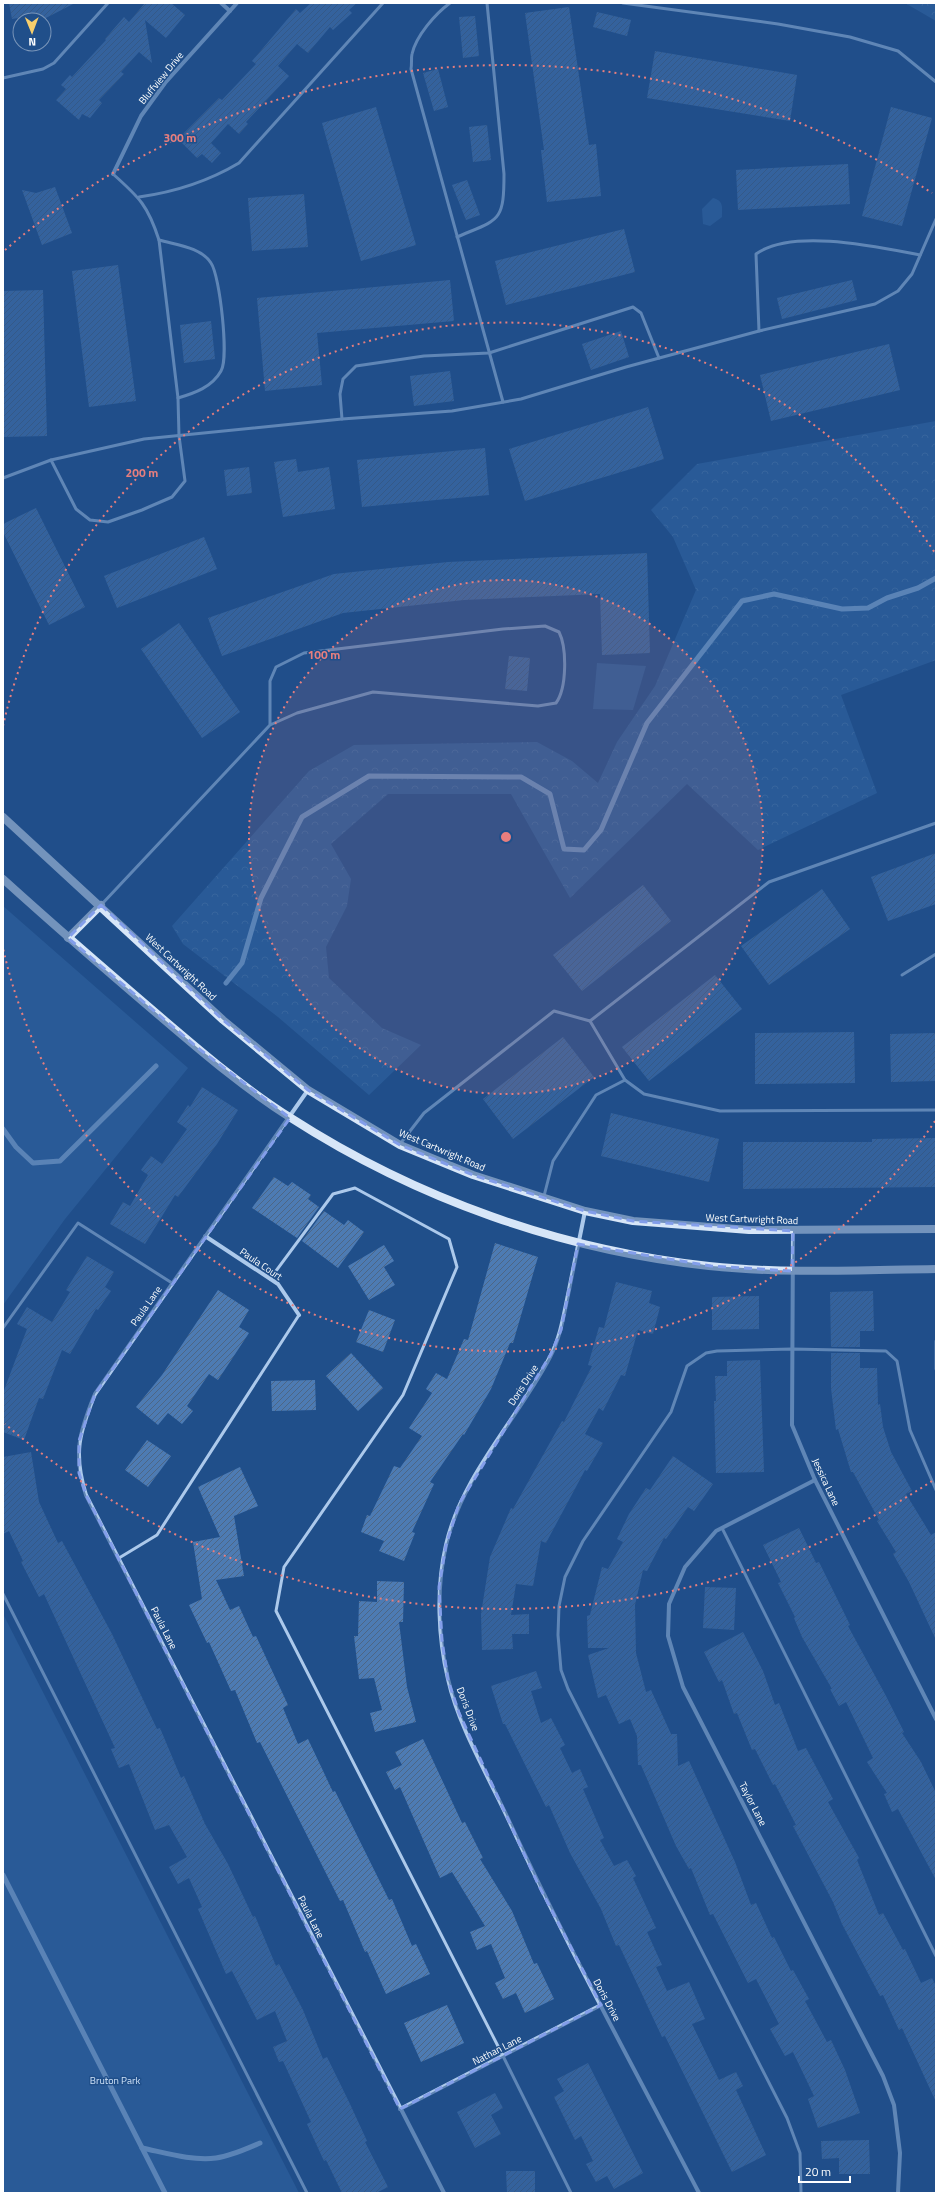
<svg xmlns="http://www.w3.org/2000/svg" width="939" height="2196" viewBox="0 0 939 2196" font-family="'Titillium Web',sans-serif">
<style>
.forest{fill:url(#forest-crowns)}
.park{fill:#3469a7}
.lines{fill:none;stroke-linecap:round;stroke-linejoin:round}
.stream{stroke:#9fc4ec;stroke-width:5}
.building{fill:url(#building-hatch)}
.lane{stroke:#acc9eb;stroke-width:3}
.street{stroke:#acc9eb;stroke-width:4}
.secondary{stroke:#d7e6f8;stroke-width:8}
.marked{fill:none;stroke:#839eea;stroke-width:3;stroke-dasharray:8 5;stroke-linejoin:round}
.ring{fill:none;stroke:#e67e7e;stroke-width:2;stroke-dasharray:2 4}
.labels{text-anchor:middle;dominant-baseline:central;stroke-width:3;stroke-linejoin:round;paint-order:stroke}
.street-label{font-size:10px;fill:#fff;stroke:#204f8a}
.park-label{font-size:10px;fill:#d0e3f8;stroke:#204f8a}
.centre{fill:#e67e7e;stroke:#204f8a;stroke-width:2}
.ring-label{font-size:12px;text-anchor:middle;font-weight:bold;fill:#e67e7e;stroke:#204f8a;stroke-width:3;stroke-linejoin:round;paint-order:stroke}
</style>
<defs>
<pattern id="forest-crowns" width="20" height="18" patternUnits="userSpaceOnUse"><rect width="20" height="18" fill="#3469a7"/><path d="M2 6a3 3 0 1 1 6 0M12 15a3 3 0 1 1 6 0" fill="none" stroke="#5280b4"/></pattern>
<pattern id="building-hatch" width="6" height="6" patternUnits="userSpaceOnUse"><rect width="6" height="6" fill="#4d7bb3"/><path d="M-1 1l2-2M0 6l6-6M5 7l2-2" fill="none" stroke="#4d6685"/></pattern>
</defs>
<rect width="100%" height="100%" fill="#204f8a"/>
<!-- forest -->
<g class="forest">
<path d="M905,3H936V21Z"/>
<path d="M936,421V660L841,695L877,793L758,850L687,784L570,898L511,794H388L331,844L351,879L347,906L326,947L329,978L382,1028L421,1045L369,1095L278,1017L183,944L172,926L309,771L354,745L537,742L572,761L598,783L617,742L655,686L696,590L673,537L651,510L697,464Z"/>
</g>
<!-- park -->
<g class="park">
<path d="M713,198C724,201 722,207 722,217L710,226L703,224L702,209Z"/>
<path d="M597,663L646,666L633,710L593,709Z"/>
<path d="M3,906L188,1068L65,1219L3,1305Z"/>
<path d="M3,1614L299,2193H3Z"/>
</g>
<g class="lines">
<!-- stream -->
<g class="stream">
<path d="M226,983L242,963L261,898L302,817L369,776L521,777L550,794L564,849L584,850L601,830L647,723L742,601L774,594L842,609L868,608L887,598L918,588L936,578"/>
<path d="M3,1129L16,1147L33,1163L60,1161L156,1066"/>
<path d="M3,1875L165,2193"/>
<path d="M142,2148C166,2153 192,2161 216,2158C231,2156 246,2149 260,2143"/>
</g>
</g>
<!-- building -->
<g class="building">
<path d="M9,3H75L42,20H25L24,17L12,19Z"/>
<path d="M145,3H171L185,15L166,38L145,20L152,63L139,52L121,72L124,74L99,100L102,103L90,118L82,114L79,120L56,100L66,89L61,85L70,75L72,77L106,40L105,39L124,17L129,22Z"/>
<path d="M311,3H357L349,10L352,13L333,30L330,27L308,53L297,44L278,66L289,76L246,122L248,124L239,134L228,124L211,143L221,153L212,163L202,154L197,158L181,142L182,135L219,98L222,100L256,64L252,61L296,9L300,13Z"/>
<path d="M569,7L589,145L596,144L601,196L547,202L541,150H544L525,13Z"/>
<path d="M597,12L631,20L627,36L593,27Z"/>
<path d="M475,16L479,56L463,58L459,17Z"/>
<path d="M655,51L797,75L790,121L647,98Z"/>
<path d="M438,69L448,107L434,111L423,73Z"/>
<path d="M376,107L416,245L361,261L322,123Z"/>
<path d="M891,107L932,118L902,226L862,216Z"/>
<path d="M487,125L491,160L473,162L469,127Z"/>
<path d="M848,164L850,204L738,210L736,170Z"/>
<path d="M467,180L480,215L466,220L452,185Z"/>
<path d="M55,187L72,233L42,245L22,190L36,193Z"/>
<path d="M304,194L308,247L252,251L248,198Z"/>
<path d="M624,229L635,272L506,305L495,261Z"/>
<path d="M118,265L136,401L89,407L72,271Z"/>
<path d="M450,280L454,321L317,333L322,385L265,391L257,298Z"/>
<path d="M852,280L857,300L782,319L777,298Z"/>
<path d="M43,290L47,436L3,437V291Z"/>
<path d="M211,321L215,359L184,363L180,325Z"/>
<path d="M621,331L629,357L591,370L582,344Z"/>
<path d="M889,344L900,390L771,421L760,375Z"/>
<path d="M450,371L454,401L414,406L410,376Z"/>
<path d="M648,407L664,459L525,501L509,449Z"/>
<path d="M485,448L489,495L362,507L357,460Z"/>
<path d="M296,459L298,472L329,467L335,509L283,517L274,462Z"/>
<path d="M249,467L252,493L227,496L224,470Z"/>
<path d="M36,508L85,607L49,625L3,532V524Z"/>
<path d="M204,537L217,569L117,608L104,576Z"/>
<path d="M647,553L650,653L602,655L600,594L464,600L343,613L222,656L208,618L334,574L448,562Z"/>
<path d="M179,623L240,712L202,738L141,649Z"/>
<path d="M509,656L530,658L527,691L505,689Z"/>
<path d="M936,853V904L888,921L871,877Z"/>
<path d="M643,885L671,921L582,991L553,955Z"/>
<path d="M822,889L850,929L769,985L741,946Z"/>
<path d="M715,975L742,1009L649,1081L622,1047Z"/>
<path d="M854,1032L855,1083L755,1084V1033Z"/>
<path d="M936,1033V1081L891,1082L890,1034Z"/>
<path d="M563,1037L594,1077L513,1139L483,1099Z"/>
<path d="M202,1087L238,1110L217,1144L178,1197L175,1195L145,1244L110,1224L123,1202L130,1206L148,1175L141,1170L151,1156L162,1164L187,1129L177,1122L188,1105L190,1107Z"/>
<path d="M611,1113L719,1139L709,1182L601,1156Z"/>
<path d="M936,1138V1187L743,1189V1142H872V1139Z"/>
<path d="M274,1177L288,1186L292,1182L311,1195L308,1199L319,1207L297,1238L252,1208Z"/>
<path d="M324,1211L344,1225L348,1220L364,1232L338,1268L302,1241Z"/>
<path d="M495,1243L538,1257L513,1343H510L491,1389L464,1435L463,1434L430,1482L434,1484L412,1532L415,1533L404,1561L379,1551L384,1541L361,1532L367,1515L370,1516L394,1466L400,1468L422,1436L409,1428L432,1393L426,1389L436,1373L447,1379L464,1339L468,1340Z"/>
<path d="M384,1245L394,1261L384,1267L395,1285L369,1300L348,1266Z"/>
<path d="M87,1256L114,1272L105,1287L111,1291L98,1310L96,1309L70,1354L62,1350L43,1399L39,1398L24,1440L3,1432V1393L27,1329L17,1324L27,1307L52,1322L70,1292L66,1290Z"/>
<path d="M616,1282L652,1291L649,1303L660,1307L653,1334L638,1330L625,1376L621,1375L603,1411L599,1408L585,1434L603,1443L587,1471L585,1470L546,1543L541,1541L533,1586L516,1584L511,1615L529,1614V1634H512L513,1649L482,1650L481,1614L490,1557L511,1508L513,1509L562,1421L564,1422L592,1366L588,1365L599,1327L604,1328Z"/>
<path d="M218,1290L249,1310L239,1327L249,1333L218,1380L209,1374L187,1406L193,1411L182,1424L168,1413L158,1425L136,1407L162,1375Z"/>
<path d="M873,1291L874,1331H860V1347H831L830,1292Z"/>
<path d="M759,1296V1329L712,1330V1297Z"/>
<path d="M369,1310L395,1320L383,1352L356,1342Z"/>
<path d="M351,1353L383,1388L358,1411L326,1376Z"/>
<path d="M831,1353H860V1368H877L878,1405L880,1404L883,1427L891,1452L912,1491L906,1494L931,1535L936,1532V1640L909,1582L893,1554L896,1552L877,1521L879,1520L853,1472H851L838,1429L836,1430L831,1388Z"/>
<path d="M760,1360L764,1472L716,1473L714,1401H716L715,1376H727V1361Z"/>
<path d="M315,1380L316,1410L272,1411L271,1381Z"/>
<path d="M147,1440L171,1456L148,1487L125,1470Z"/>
<path d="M31,1452L39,1502L58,1543L62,1541L112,1634L157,1729L160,1728L181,1778L184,1776L205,1824L228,1864L253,1917L255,1916L276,1966L279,1964L303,2010L323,2059L327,2057L350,2104L367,2141L365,2142L388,2187L376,2193H342L326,2160L324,2161L307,2124L311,2122L283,2061L279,2062L273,2047L287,2041L275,2011L257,2020L232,1971L226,1974L198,1909L202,1907L189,1878L178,1884L169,1867L187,1857L169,1825L155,1830L129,1764L119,1768L111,1749L115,1748L44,1594L39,1597L21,1562L23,1561L9,1531L3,1534V1457Z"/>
<path d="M673,1456L713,1484L694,1511L688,1507L666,1539L664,1538L647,1571L643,1570L635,1605L636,1653L646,1692L651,1690L671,1734H677L678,1766L689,1761L735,1862L751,1905L756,1903L772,1938L774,1937L791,1971L793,1970L809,1999L805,2001L827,2042L831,2040L845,2070L860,2113L818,2128L808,2099L814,2096L793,2052L785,2056L770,2029L779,2024L756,1979L748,1983L713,1914L710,1915L691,1868L689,1869L676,1846L641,1765H638L637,1736L630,1719L619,1724L606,1695L598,1698L588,1655L609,1648H588L587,1616L590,1615L602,1567L608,1569L623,1542L617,1539L629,1514L646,1488L650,1490Z"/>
<path d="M240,1467L258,1506L234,1516L244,1576L216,1580L230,1610L239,1606L253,1637L256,1636L288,1705L283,1708L298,1744L308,1739L333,1792L335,1791L389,1900L392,1899L412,1946L416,1944L430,1974L386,1994L367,1951L365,1952L343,1900L340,1901L260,1742L257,1743L235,1690L231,1691L209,1642L207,1643L189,1605L202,1599L193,1542L220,1537L198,1487Z"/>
<path d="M799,1528L816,1563L819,1562L850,1625L848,1626L886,1696L904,1732L902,1733L921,1762L936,1793V1880L898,1809L892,1812L884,1794L887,1793L867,1762L873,1758L846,1702L839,1706L830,1689H832L802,1637L794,1618L795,1617L778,1583L781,1582L763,1545Z"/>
<path d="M377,1581L404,1582L403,1622H399L407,1687L416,1722L375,1732L370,1713L382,1710L374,1678L359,1679L354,1636H358L359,1601L377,1602Z"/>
<path d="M705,1587L736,1588L734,1630L703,1628Z"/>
<path d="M743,1632L763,1671L775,1705L779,1703L798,1751L806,1748L833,1799L828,1802L859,1858L857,1860L879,1915L883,1913L903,1950L905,1949L921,1983L932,1978L936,1986V2102L902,2028L899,2030L883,1995L880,1996L842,1924L833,1902L793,1826L796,1825L775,1784L773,1785L755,1749L752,1750L737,1713L734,1714L722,1680L719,1682L704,1652Z"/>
<path d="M536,1671L542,1688L531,1691L541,1723L551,1718L565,1745L560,1748L572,1773L580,1769L588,1787L583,1789L604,1838L600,1840L614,1866L627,1860L636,1876L633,1878L656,1928L647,1932L662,1965L656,1967L667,1991L689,1982L705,2019L692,2024L719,2080L736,2072L743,2086L736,2090L766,2155L732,2172L665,2036L662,2037L619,1945L616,1946L601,1909L570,1853L549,1805L546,1807L505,1724H503L491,1686Z"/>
<path d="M423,1739L462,1823L465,1822L483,1858L480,1859L512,1911L534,1964L537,1963L554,1999L525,2013L516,1993L503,1999L495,1983L505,1978L491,1944L477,1950L470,1932L485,1926L452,1872L440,1878L400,1787L395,1790L386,1772L402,1765L395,1752Z"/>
<path d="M447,2005L464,2043L421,2062L404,2023Z"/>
<path d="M588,2063L643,2173L614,2189L607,2176L596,2182L586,2164L593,2161L581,2136L575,2140L554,2097L564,2091L557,2079Z"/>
<path d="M495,2093L503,2108L491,2115L501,2134L475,2148L457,2112Z"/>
<path d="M869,2140L870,2174H839V2158L822,2159L821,2141Z"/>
<path d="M506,2171H535V2193H507Z"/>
</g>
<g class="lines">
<!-- lane -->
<g class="lane">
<path d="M450,3C435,14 416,36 412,54C411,58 412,64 411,69L503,402"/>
<path d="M623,3L778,24L850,37L898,51L936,82"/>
<path d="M3,78L43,69L54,63L108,3"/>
<path d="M139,197C175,192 207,182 239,163L383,3"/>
<path d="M457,237C499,219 504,223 504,174L487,3"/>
<path d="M159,240C176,245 201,247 211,263C220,276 229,358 221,371C212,387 195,393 178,398"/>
<path d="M759,331L756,254C792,228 878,247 920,255"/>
<path d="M342,419L340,394L343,379L356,366L424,356L489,353L633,307L641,313L659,358"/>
<path d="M51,460L76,509L90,520L108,522L142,510L172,497L185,481L179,436L178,398L159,240C148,206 140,198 113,174"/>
<path d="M3,478L51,460L144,439L342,419L452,411L521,399L626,367L759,331L875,304L898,291L912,274L936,219"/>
<path d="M102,904L270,725L297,713L373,692L538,706L556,703C567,688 567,648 559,632L545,626L503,629L304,653L276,667L270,681V725"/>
<path d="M902,975L936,954"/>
<path d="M625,1080L644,1094L720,1111L936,1110"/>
<path d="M400,1144L424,1113L554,1011L590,1021L769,882L936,823"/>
<path d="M544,1196L553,1161L596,1095L625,1080L590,1021"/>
<path d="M270,1279L333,1194L355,1188L449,1239L457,1267L403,1395L284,1567L276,1611L503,2056L571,2193"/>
<path d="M3,1328L78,1223L172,1283"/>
<path d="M936,1341V1369"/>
<path d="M722,1528L936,1956"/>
<path d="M119,1558L157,1535L299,1315"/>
<path d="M3,1594L307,2193"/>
<path d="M801,2193L800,2153L787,2118L568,1689L561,1670L558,1635L559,1606L565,1577L583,1541L671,1412L687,1366L706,1353L717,1351L792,1349L886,1351L897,1361L910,1430L936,1490"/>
</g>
<!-- street -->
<g class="street">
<path d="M221,3L230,11"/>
<path d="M113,174L141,116L165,83L237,3"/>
<path d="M308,1090L95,1394C79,1433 73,1454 86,1495L444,2193"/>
<path d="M585,1211C580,1237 574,1264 569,1290C564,1313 561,1336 550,1357C517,1420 462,1475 446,1545C436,1588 438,1637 448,1679C459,1728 489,1777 510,1823C568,1948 635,2070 699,2193"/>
<path d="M793,1231L792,1425L815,1480L936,1719"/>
<path d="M205,1236L278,1284L299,1315"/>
<path d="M815,1480L716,1531L685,1567L669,1604L668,1636L683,1687L883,2076L894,2105L900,2153L898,2193"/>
<path d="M400,2109L601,2005"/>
</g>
<!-- secondary -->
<g class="secondary">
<path d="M3,817L223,1020L308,1090L400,1145L473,1175L585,1211L633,1221L749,1230L936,1229"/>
<path d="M3,879C55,926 108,972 162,1018C203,1053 245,1089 291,1118C417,1199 561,1250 709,1266C784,1274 861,1270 936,1269"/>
<path d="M68,938L101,905"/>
</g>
</g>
<!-- marked area -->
<path d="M0 0H939V2196H0ZM101,905L223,1020L308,1090L400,1145L473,1175L585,1211L633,1221L793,1231L792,1271L711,1266L578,1244L561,1330L551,1354L459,1504L446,1545L439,1587L442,1641L448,1680L459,1713L539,1886L601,2005L400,2109L86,1495L79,1473V1441L95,1394L290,1118L198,1048L68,938Z" fill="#204f8a" fill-opacity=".55" fill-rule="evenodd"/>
<path class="marked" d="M101,905L223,1020L308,1090L400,1145L473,1175L585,1211L633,1221L793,1231L792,1271L711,1266L578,1244L561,1330L551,1354L459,1504L446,1545L439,1587L442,1641L448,1680L459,1713L539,1886L601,2005L400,2109L86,1495L79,1473V1441L95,1394L290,1118L198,1048L68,938Z"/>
<!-- distance rings -->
<circle cx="506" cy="837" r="257" fill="#e67e7e" fill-opacity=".12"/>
<g class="ring">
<circle cx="506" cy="837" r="257"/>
<path d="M935 1121A515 515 0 0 1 3 948M3 726A515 515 0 0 1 935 553"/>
<path d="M932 1481A772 772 0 0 1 5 1424M5 250A772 772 0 0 1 932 193"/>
</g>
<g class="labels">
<!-- street labels -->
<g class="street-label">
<text transform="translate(161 78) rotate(-51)">Bluffview Drive</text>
<text transform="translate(181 967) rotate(43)">West Cartwright Road</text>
<text transform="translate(442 1150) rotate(23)">West Cartwright Road</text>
<text transform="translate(752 1219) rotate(2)">West Cartwright Road</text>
<text transform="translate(261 1264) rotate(34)">Paula Court</text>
<text transform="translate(146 1306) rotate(-55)">Paula Lane</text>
<text transform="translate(523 1385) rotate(-57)">Doris Drive</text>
<text transform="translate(826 1482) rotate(65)">Jessica Lane</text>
<text transform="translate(164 1628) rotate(63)">Paula Lane</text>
<text transform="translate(468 1709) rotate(69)">Doris Drive</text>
<text transform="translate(753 1804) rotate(63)">Taylor Lane</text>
<text transform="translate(311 1917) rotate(63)">Paula Lane</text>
<text transform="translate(607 2000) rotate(62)">Doris Drive</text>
<text transform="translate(497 2050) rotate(-27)">Nathan Lane</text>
</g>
<!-- park labels -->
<g class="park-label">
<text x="115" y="2080">Bruton Park</text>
</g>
</g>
<circle cx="506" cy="837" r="6" class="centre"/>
<g class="ring-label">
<text x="180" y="142">300 m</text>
<text x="142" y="477">200 m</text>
<text x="324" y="659">100 m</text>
</g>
<!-- border -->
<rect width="939" height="2196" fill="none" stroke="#ffffff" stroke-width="8"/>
<!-- north arrow -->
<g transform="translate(32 32) rotate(179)"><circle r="19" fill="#204f8a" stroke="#7995b9"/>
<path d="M0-3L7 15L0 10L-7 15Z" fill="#f8cf6c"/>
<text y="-6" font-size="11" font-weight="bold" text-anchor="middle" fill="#ffffff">N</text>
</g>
<!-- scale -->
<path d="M799 2176v6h51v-6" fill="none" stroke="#ffffff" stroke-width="2"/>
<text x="805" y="2176" font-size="12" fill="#ffffff" stroke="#204f8a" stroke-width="3" paint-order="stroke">20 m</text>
</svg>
